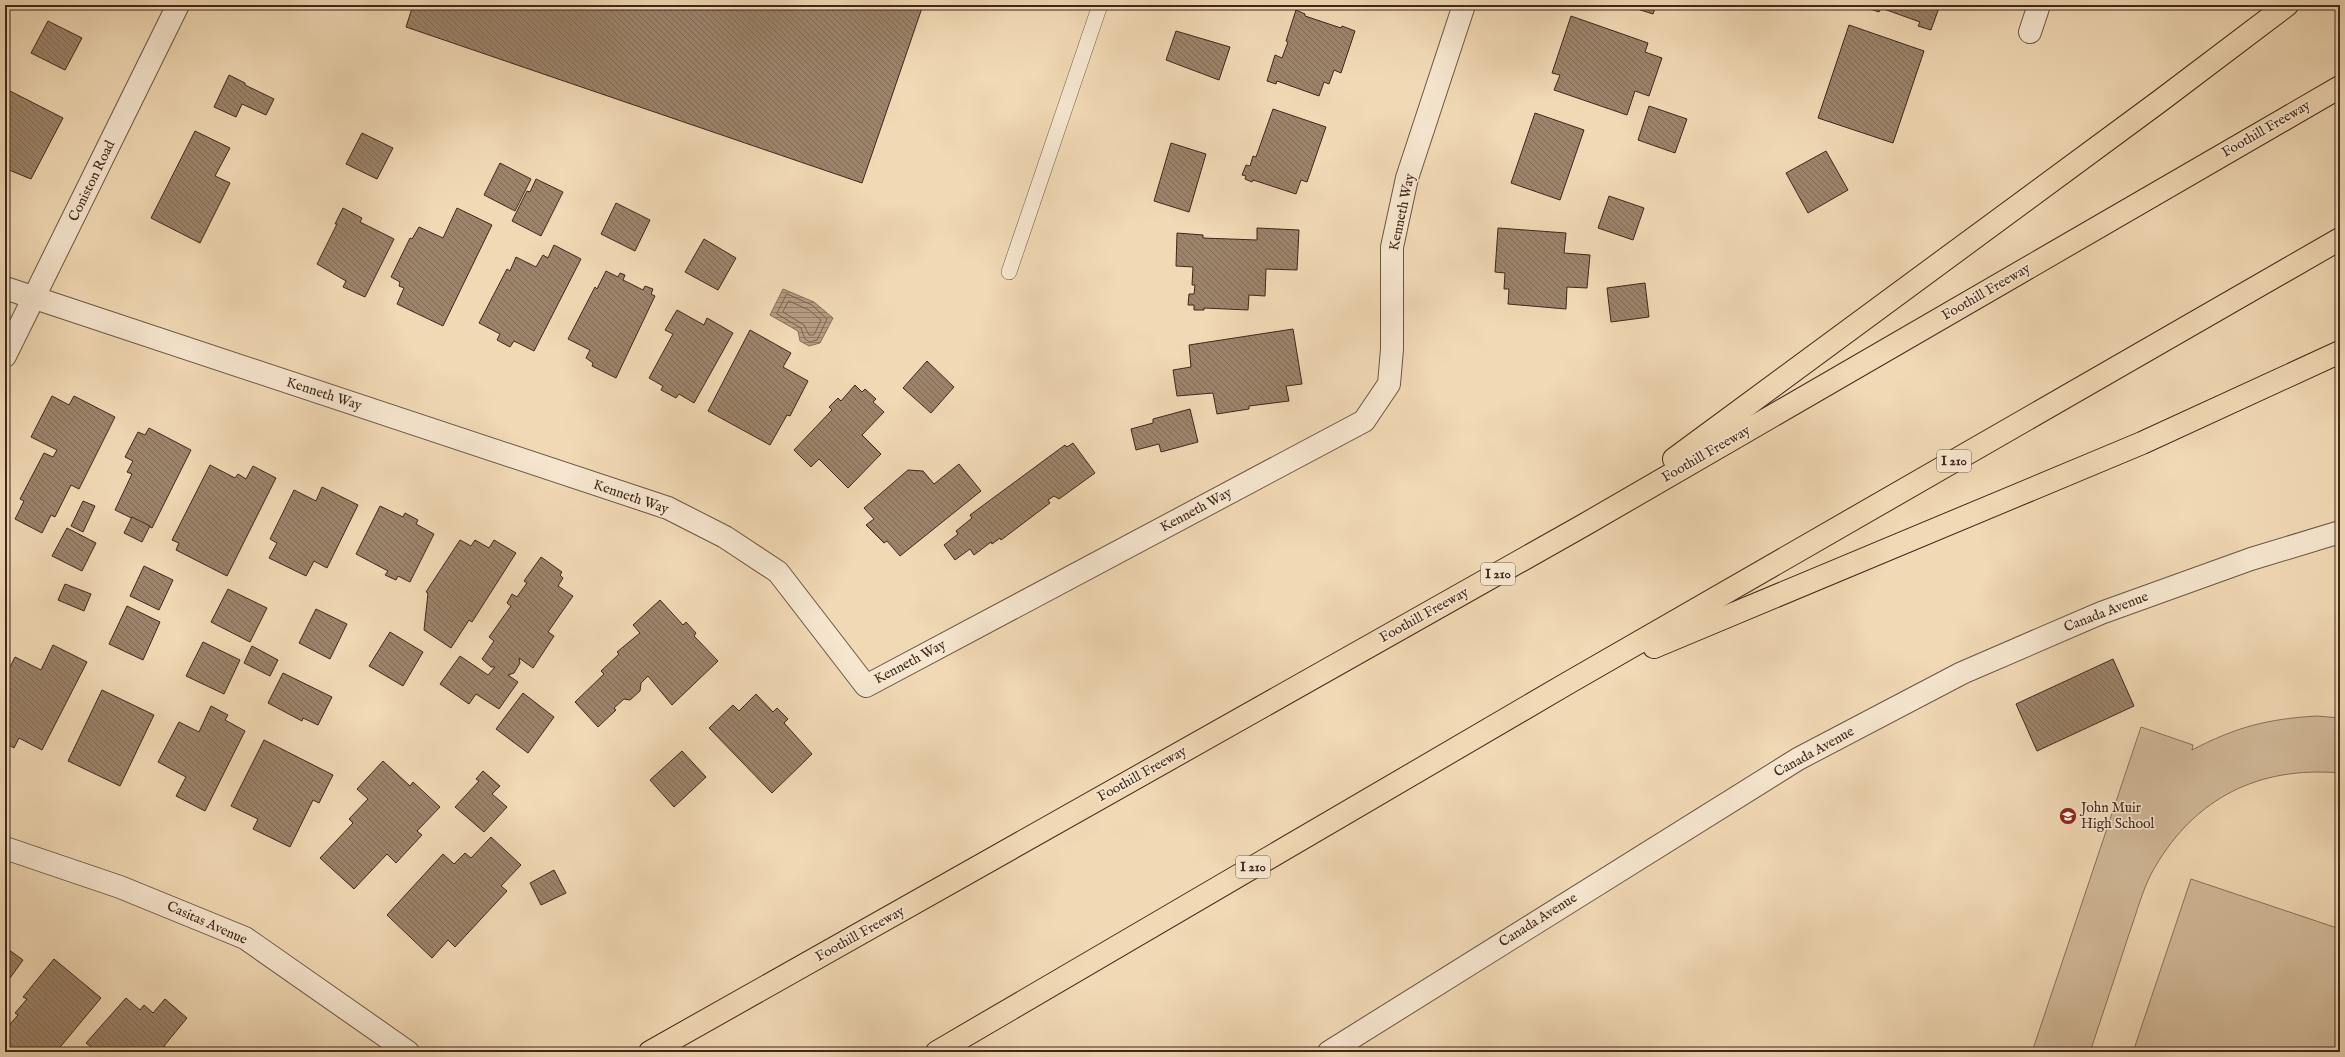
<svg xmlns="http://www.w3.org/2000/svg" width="2345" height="1057" viewBox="0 0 2345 1057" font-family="'IM FELL English',serif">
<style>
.green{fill:#d3bb9b;stroke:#8a715b}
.water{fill:url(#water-rules);stroke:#866d58}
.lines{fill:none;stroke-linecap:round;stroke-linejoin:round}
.shore{stroke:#7a624e;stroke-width:1}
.building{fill:url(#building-back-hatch);stroke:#40271b}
.service-casing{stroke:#6c5442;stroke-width:16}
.minor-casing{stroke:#6c5442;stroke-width:24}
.tertiary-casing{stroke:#6c5442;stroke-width:24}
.motorway-casing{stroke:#40271b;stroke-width:24}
.service{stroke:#f6e6cf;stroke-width:15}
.minor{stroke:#f6e6cf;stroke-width:22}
.tertiary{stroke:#f6e6cf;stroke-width:22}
.motorway{stroke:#f1d9b5;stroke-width:22}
.labels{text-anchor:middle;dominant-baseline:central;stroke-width:3.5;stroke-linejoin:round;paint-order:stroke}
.shield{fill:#f6e6cf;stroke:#776051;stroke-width:1}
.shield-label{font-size:13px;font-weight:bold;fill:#40271b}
.street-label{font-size:14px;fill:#40271b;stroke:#f6e6cf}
.poi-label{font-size:14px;fill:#40271b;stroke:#f6e6cf;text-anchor:start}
</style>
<defs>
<pattern id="water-rules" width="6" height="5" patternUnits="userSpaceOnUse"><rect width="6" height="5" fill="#b59c81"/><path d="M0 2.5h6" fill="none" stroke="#957f69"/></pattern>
<pattern id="building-back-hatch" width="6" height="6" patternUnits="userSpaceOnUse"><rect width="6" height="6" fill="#9c846b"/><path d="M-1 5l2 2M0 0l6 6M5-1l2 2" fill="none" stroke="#816c57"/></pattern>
</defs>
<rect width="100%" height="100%" fill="#f1d9b5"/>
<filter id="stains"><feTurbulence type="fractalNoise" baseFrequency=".005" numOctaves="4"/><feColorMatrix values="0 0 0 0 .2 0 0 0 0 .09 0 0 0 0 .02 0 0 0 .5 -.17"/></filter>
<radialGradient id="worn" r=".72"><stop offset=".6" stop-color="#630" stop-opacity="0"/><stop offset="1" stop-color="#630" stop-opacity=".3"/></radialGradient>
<!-- green -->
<g class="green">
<path d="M2317,716L2340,718V773C2260,766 2196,797 2155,867C2143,887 2137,912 2129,934C2116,974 2103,1013 2090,1052H2032L2141,727L2193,745L2192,750C2236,727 2267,719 2317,716Z"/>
<path d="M2191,879L2340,929V1052H2133Z"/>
</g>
<!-- water -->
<path class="water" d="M783,289L814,302L833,318L820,343L809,346L800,341L798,331L770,315Z"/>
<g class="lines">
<!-- shore -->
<g class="shore">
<path d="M787,294L812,305L827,319L817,340L810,342L805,339L801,328L777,314Z"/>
<path d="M789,301L809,310L821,320L814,335H809L804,325L783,312Z"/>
</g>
</g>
<!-- building -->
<g class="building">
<path d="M413,5H923L862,183L406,27Z"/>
<path d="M1625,5H1656L1653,14Z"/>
<path d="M1859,5H1940L1931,30L1918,26L1920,22L1881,8L1879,12Z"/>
<path d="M1296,10L1305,14V16L1341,28L1342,26L1355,31L1341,73L1334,70L1329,84L1324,82L1319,96L1277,81L1276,84L1267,81L1275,55L1282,58L1288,42L1286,41Z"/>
<path d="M1571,16L1648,43L1645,52L1662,58L1649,96L1635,91L1627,115L1554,90L1560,75L1552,73Z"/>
<path d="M48,21L82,38L65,70L31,53Z"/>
<path d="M1849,25L1924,51L1893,143L1818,118Z"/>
<path d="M1176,31L1230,47L1219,80L1166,60Z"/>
<path d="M229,75L245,83V85L274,99L266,115L242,104L236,117L214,107Z"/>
<path d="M10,91L63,118L31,179L9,170L5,176V103Z"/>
<path d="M1649,106L1687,119L1675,153L1638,140Z"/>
<path d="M1273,109L1326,127L1307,182L1301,180L1296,194L1253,180L1252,182L1245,179L1246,176L1242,175L1246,165L1250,166L1253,156L1256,157Z"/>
<path d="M1535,113L1584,130L1560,200L1511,183Z"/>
<path d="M195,131L230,148L215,176L230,183L200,243L151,218Z"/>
<path d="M362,133L393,148L377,179L346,164Z"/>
<path d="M1171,143L1206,154L1189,212L1154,201Z"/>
<path d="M1826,151L1848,190L1808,213L1786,173Z"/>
<path d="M500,163L531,179L515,211L484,195Z"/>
<path d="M536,179L563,192L541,236L512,221L527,191L530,192Z"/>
<path d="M1609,196L1644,208L1633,240L1598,228Z"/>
<path d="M616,203L650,220L635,251L601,234Z"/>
<path d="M343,208L362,218L360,222L394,239L365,297L343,287L346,281L317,264L337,224H335Z"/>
<path d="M457,208L492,225L443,326L397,304L404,288L399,286L400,282L391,277L410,238L412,239L419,227L443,238Z"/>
<path d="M1257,228L1299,230L1297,270L1266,269L1265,296L1249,295L1248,310L1204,308V310H1194V305H1188L1189,294H1194L1195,285H1192L1193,267L1176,266L1177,233L1203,235V238L1257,240Z"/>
<path d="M1498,228L1566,233L1564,253L1590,255L1587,288L1567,287L1566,309L1508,304L1509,289H1504L1505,273L1495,272Z"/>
<path d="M704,239L736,258L718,290L685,272Z"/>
<path d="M554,245L581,259L534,351L514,341L510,347L497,340L500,334L479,323L507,269L510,271L516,257L536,267L543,255L548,258Z"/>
<path d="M606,271L618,277L620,273L625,275L623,280L643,290L645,286L653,289L651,294L655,296L616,378L592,366L593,363L586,358L590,350L568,339L595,287L597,289Z"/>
<path d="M1645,283L1649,317L1611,322L1607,288Z"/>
<path d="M677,310L704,325L707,318L733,333L694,403L679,394L676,398L661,390L663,386L649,378L673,334L665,330Z"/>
<path d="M1293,329L1302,384L1286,386L1289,401L1249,406V409L1217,414L1213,393L1177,396L1173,370L1191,367L1189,345Z"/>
<path d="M750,330L791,353L783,367L808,381L790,416L787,415L770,445L708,411Z"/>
<path d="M927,361L954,387L931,413L903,388Z"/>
<path d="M855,385L862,392L865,389L876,399L873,402L884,412L862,435L881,454L848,488L819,459L811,467L794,450L832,410L829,407L838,398L841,401Z"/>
<path d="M52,396L69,405L74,396L115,417L79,489L71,485L55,517L51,515L42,533L15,519L24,501L20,499L44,453L53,457L57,450L31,437Z"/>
<path d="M1190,409L1198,442L1161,452L1159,444L1136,450L1131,429L1153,423V419Z"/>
<path d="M149,428L191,450L152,528L115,510L132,474L127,472L133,461L125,457L138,432L145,435Z"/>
<path d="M1073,443L1095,473L1059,499L1054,496L1048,500L1050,503L1001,540L1000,538L992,544L991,542L974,555L970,549L955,560L944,545L958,534L956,531L972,518L970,515L1065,445L1067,447Z"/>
<path d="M959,464L981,491L900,556L887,541L884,543L866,525L874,519L864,508L908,470L923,471L934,484Z"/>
<path d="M210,465L235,478L238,474L246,479L253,466L276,478L227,576L176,550L179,543L172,540Z"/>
<path d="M322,487L358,505L327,568L314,561L306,576L269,558L277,543L270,539L294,490L316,501Z"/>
<path d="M83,501L95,506L83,532L71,526Z"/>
<path d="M380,506L403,517L405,513L418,520L416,524L434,534L410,582L398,576L396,580L385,575L388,571L356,554Z"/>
<path d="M132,517L150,526L142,542L124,533Z"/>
<path d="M67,528L96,543L82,571L52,556Z"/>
<path d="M460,540L471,546L475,540L489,548L494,540L516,553L472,622L469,620L451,648L424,630L428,593L426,592Z"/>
<path d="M541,557L562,572L560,575L563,578L558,586L573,596L548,632L554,636L533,668L519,658L520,663L514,673L508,675L518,682L499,709L476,694L469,704L440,684L460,656L488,675L495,667H491L482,659L494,641L489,637L511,606L507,603L512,594L517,597L527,583L524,581Z"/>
<path d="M144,566L173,580L159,610L130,596Z"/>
<path d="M65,584L91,594L84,611L58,600Z"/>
<path d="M228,589L267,608L250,642L211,622Z"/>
<path d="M660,600L683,625L686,622L696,633L694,636L718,661L672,705L648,676L641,683L640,691L630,700L624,699L614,708L616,710L598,727L575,702L604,674L601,671L619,654L617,652L640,633L633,625Z"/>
<path d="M127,606L160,622L143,660L109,644Z"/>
<path d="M316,609L347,624L330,659L299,643Z"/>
<path d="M390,632L423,652L403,686L369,666Z"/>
<path d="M203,642L240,660L224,694L186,676Z"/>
<path d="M53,645L87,662L42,750L19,738L14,748L5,743V677L15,657L41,670Z"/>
<path d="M252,646L278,660L270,676L244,663Z"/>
<path d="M2113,659L2134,706L2037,751L2016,704Z"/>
<path d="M283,673L332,697L318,725L303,718L302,721L268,703Z"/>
<path d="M102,690L154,715L120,786L68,761Z"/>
<path d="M523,693L554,717L528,753L496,729Z"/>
<path d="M756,694L773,712L777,708L788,719L784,723L812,754L772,793L709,728L733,705L739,711Z"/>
<path d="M211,706L228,715L225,720L245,731L205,811L176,796L186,777L158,762L179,722L199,732Z"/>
<path d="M264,740L333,775L319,803L313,800L290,847L253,829L258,819L231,806Z"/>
<path d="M682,751L706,777L674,807L650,780Z"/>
<path d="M383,761L410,786L413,782L440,807L417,831L422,835L396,863L387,854L354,889L320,858L353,823L349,819L368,799L357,789Z"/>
<path d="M483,771L500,786L492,794L507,807L484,832L455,807L479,781L476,779Z"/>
<path d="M491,837L521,865L501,886L507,891L455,947L448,940L432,958L387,915L443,854L454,864L465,853L471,858Z"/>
<path d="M554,870L566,893L541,905L530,883Z"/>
<path d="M5,947L23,960L5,985Z"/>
<path d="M54,959L101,998L56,1052H5V1030L18,1015L15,1013L27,999L23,997Z"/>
<path d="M126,998L140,1010L144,1005L153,1013L165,999L187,1018L164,1046L171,1052H86L91,1047L86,1043Z"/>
</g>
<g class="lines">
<defs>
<path id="service" d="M1009,272L1100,5"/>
<g id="minor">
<path d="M2030,32L2039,5"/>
<path d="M5,288L668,508L725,537L778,572L866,686L1364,421L1389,384L1392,349V247L1407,178L1464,5"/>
<path d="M5,356L178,5"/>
<path d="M5,848L120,887L245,938L408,1052"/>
</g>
<path id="tertiary" d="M1329,1052L1798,759L1962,673L2101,613L2251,559L2340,532"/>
<g id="motorway">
<path d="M1674,459L2160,101L2287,5"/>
<path d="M1654,647L2142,443L2340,352"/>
<path d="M650,1052L1584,525L2340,87"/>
<path d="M937,1052L1568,683L2340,239"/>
</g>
</defs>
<!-- service casing -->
<use href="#service" class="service-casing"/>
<!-- minor casing -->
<use href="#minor" class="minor-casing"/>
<!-- tertiary casing -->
<use href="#tertiary" class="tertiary-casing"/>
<!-- motorway casing -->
<use href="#motorway" class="motorway-casing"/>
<!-- service -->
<use href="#service" class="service"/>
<!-- minor -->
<use href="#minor" class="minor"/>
<!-- tertiary -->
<use href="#tertiary" class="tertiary"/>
<!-- motorway -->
<use href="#motorway" class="motorway"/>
</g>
<!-- icons -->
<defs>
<symbol id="school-disc" viewBox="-11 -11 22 22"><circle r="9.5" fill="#8f2418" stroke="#f6e6cf"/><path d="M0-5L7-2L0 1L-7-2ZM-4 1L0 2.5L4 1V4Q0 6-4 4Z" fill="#fff"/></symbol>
</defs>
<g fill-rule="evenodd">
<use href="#school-disc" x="2058" y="806" width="20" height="20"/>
</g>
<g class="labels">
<!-- shield labels -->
<g class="shield">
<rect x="1937" y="450" width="34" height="22" rx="3"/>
<rect x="1481" y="563" width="34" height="22" rx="3"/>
<rect x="1236" y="856" width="34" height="22" rx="3"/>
</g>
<g class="shield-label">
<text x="1954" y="461">I 210</text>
<text x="1498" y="574">I 210</text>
<text x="1253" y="867">I 210</text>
</g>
<!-- street labels -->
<g class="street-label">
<text transform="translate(2266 129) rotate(-30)">Foothill Freeway</text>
<text transform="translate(92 181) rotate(-64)">Coniston Road</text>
<text transform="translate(1402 212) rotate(-78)">Kenneth Way</text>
<text transform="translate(1986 292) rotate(-30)">Foothill Freeway</text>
<text transform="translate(324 394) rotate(18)">Kenneth Way</text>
<text transform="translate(1706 454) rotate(-30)">Foothill Freeway</text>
<text transform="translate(631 497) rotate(19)">Kenneth Way</text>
<text transform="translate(1196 510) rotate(-28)">Kenneth Way</text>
<text transform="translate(2106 612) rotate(-21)">Canada Avenue</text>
<text transform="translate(1424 615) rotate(-29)">Foothill Freeway</text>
<text transform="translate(910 662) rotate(-28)">Kenneth Way</text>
<text transform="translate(1814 752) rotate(-29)">Canada Avenue</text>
<text transform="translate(1142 774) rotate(-29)">Foothill Freeway</text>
<text transform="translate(1538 920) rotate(-32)">Canada Avenue</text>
<text transform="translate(207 923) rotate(24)">Casitas Avenue</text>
<text transform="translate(860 934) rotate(-29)">Foothill Freeway</text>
</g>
<!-- poi labels -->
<g class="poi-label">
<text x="2081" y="808">John Muir<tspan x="2081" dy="16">High School</tspan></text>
</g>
</g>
<!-- margin -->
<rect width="2345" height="1057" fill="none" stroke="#f1d9b5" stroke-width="20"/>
<rect x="6" y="6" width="2333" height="1045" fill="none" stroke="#40271b" stroke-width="2"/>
<rect x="10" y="10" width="2325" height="1037" fill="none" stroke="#40271b"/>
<rect width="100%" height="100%" filter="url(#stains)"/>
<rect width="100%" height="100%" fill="url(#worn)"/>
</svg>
